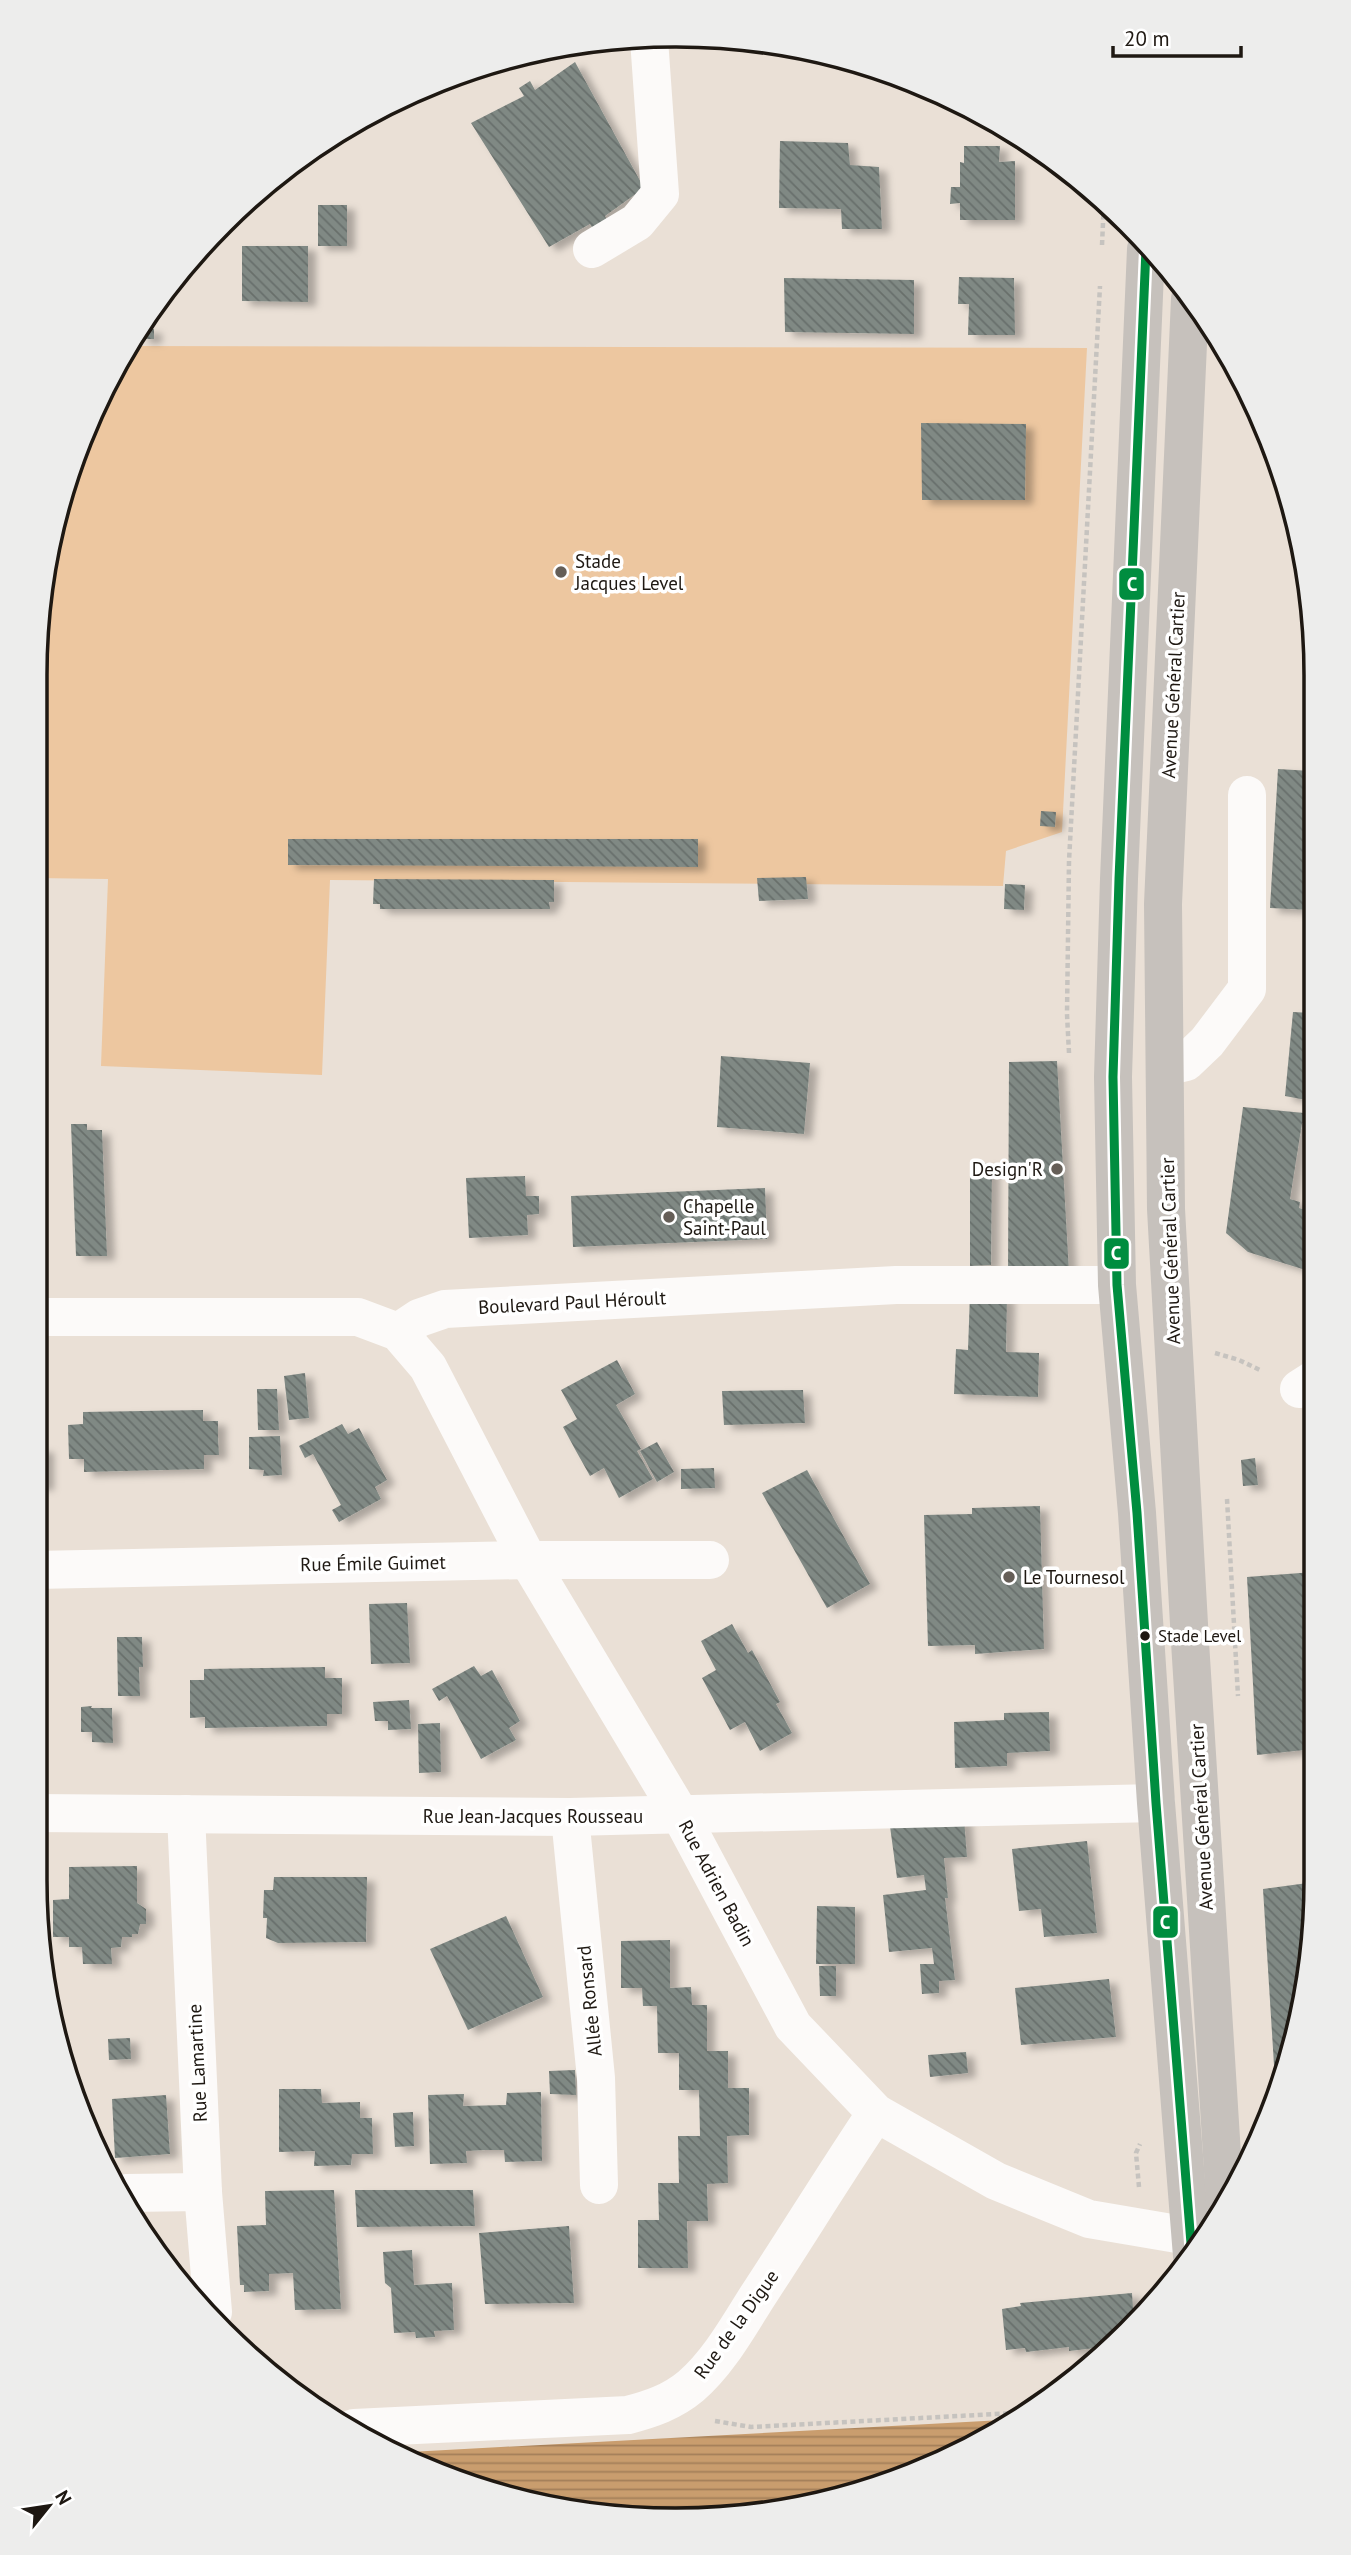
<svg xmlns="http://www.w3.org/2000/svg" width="1351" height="2555" viewBox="0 0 1351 2555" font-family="'PT Sans',sans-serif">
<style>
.pitch{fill:#edc7a0}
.water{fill:url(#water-rules)}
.building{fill:url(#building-back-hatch);filter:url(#shadow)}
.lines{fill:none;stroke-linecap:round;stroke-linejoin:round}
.path{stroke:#c6c3bf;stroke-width:4.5;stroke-dasharray:5 3.5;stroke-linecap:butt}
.minor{stroke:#fcfaf9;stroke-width:38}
.major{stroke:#c6c1bc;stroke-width:38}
.bus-1-casing{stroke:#fff;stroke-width:14}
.bus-1{stroke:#008d3f;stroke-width:9}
.poi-dot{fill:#655e57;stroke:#fff;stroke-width:2.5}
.bus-dot{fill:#1e1812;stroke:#fff;stroke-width:2.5}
.labels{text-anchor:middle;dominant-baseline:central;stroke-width:7;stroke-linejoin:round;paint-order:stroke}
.bus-label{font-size:17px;fill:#1e1812;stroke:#fff;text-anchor:start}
.poi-label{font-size:19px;fill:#1e1812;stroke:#fff;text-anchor:start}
.street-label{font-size:19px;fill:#1e1812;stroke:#fff}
.rim{fill:none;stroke:#1e1812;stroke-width:3.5}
.line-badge{stroke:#fff;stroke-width:2.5}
.badge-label{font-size:19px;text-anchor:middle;font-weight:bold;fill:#fff}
</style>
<defs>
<pattern id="water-rules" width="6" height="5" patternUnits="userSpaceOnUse" patternTransform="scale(1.75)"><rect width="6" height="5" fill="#c99d6e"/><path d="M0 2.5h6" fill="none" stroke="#a37f59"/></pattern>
<pattern id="building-back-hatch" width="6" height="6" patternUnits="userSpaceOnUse" patternTransform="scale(1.75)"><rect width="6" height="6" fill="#808984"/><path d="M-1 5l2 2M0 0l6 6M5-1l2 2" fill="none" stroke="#686f6b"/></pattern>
<filter id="shadow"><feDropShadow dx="8" dy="4.5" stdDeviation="3.5" flood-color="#0004"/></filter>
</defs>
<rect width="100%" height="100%" fill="#eae0d6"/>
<!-- pitch -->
<path class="pitch" d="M130,346L1087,348L1062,832L1006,851L1003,886L330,880L322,1075L101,1066L108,879L36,878V634L57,510L101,392Z"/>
<!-- water -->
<path class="water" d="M1003,2420L921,2471L718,2519L510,2498L409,2452Z"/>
<!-- building -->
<g class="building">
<path d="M575,62L644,188L605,216L609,224L595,232L590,224L549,247L471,123L524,96L519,88L530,81L535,90Z"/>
<path d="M780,141L848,143L850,165L879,167L882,229H842L841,209L779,208Z"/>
<path d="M964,146H1000L999,162L1015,161V220H960V203L950,204L951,187H960V162L964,163Z"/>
<rect x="318" y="205" width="29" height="41"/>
<path d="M242,246H308V302L242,301Z"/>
<path d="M959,277L1014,278L1015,335H968L969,304H958Z"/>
<path d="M784,278L914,280V334L785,332Z"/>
<rect x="141" y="329" width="13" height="10"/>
<path d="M921,423L1026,424L1025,500H922Z"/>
<path d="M1278,769L1311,771V910L1270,908Z"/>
<path d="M1041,811L1056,812L1055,827L1040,826Z"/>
<path d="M288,839H698V867L288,865Z"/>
<path d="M806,877L808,899L759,901L757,878Z"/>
<path d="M374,879L554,880V902H549L550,909H380V904H373Z"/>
<path d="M1005,884L1025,885L1024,910L1004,909Z"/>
<path d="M1293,1012L1312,1013V1124L1302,1123L1290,1199L1300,1202L1299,1208L1312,1212V1272L1248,1252L1226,1233L1243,1107L1304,1113L1306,1100L1285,1096Z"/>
<path d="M721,1056L810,1063L804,1134L717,1127Z"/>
<path d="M1057,1061L1069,1272L1008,1274L1009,1062Z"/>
<path d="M71,1124H87V1130H102L107,1256H76Z"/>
<path d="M992,1163L991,1265L970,1266V1164Z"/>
<path d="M525,1176L526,1196H539V1214L527,1215L528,1235L469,1238L466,1178Z"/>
<path d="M765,1188L767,1239L573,1247L571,1196Z"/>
<path d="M970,1294L1007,1296L1006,1352L1039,1353L1038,1397L954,1394L956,1349L968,1350Z"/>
<path d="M617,1360L635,1394L616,1405L641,1449L637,1451L653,1479L619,1498L604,1468L590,1476L576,1451L563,1427L577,1419L561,1390Z"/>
<path d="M305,1373L309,1418L289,1420L284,1376Z"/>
<path d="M257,1389H277L279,1430H258Z"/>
<path d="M803,1390L805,1423L724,1425L722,1391Z"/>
<path d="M203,1410V1421H218V1438L219,1455H204V1469L84,1472V1459H69L68,1425L83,1424V1412Z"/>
<path d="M342,1424L348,1434L359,1428L387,1480L375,1487L381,1499L339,1522L332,1510L341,1505L313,1454L305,1458L299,1446Z"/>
<path d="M280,1436L282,1475L263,1476L264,1470L249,1469V1437Z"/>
<path d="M657,1442L674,1472L657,1482L640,1451Z"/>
<rect x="35" y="1448" width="11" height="38"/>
<path d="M1255,1458L1258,1485L1243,1486L1241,1460Z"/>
<path d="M714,1468L715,1488L681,1489V1469Z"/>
<path d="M807,1470L870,1584L827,1608L762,1493Z"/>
<path d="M1040,1506L1044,1649L975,1654V1645L928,1646L924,1515L972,1514V1508Z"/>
<path d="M1314,1572V1749L1257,1755L1247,1577Z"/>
<path d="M407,1603L410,1663L371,1664L369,1604Z"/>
<path d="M732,1624L748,1653L752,1650L780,1702L776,1704L792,1733L760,1751L745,1722L730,1730L702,1678L716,1670L701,1641Z"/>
<path d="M117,1637H142L143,1667H139L140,1696H118Z"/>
<path d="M474,1666L481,1676L492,1670L520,1721L509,1728L516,1740L481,1759L447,1696L439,1701L432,1689Z"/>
<path d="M325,1667V1678H342V1714H327V1726L205,1728V1717L190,1718V1680H204V1669Z"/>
<path d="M409,1700L411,1729L388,1730V1721H375L373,1702Z"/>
<path d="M92,1706L91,1708H112L113,1743L92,1742V1732H81V1707Z"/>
<path d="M1049,1712L1050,1751L1007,1753V1766L955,1768L954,1722L1004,1720V1713Z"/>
<path d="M440,1723L441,1772L419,1773L418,1724Z"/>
<path d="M964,1818L967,1857L944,1858L948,1898H945L955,1980L939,1981V1993L922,1994L920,1964H934L932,1948L889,1952L883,1895L926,1890L924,1875L897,1878L889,1819Z"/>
<path d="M1087,1841L1097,1933L1044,1937L1041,1909L1019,1911L1012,1849Z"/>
<path d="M137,1866V1903L146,1909V1924H140L138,1934H132V1937H122L121,1947L111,1948L112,1964H83L82,1947H69V1937H53V1900L69,1899V1867Z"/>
<path d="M274,1877H367L366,1942L278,1943L266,1938L267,1918H263L264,1890H273Z"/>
<path d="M1315,1882V1921L1294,2045L1287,2064L1274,2065L1263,1889Z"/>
<path d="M817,1906L855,1907V1964H816Z"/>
<path d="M506,1916L543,1997L468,2030L430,1949Z"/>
<path d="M670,1940V1988L691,1987L692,2005H707V2051H728V2088H749V2135L727,2136L728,2183L707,2184L708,2221H687L688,2268H638V2220H659L658,2183H679L678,2136H700L699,2090H679V2053H658L657,2006H643L642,1988H621V1941Z"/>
<path d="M819,1966H836V1996H820Z"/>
<path d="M1109,1979L1116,2037L1021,2045L1015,1988Z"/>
<path d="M130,2038L131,2059L109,2060L108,2039Z"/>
<path d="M966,2052L968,2073L930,2077L928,2055Z"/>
<path d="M575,2070L576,2095L550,2094L549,2071Z"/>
<path d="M279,2089H321L322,2103L360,2102V2118H372L373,2154H352L351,2165L314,2166L315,2151L279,2152Z"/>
<path d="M541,2092L542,2161L505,2162L504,2150H485L466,2151L467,2163L430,2164L428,2095L464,2094L463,2106L506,2105L507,2093Z"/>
<path d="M166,2095L170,2154L115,2158L112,2099Z"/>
<path d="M413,2112L414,2146L395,2147L393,2113Z"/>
<path d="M334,2190L341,2309L295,2310L293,2273L269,2274V2291L244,2292V2285H240L237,2226L266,2225L265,2191Z"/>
<path d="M355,2190H473L475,2226L357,2227Z"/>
<path d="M569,2226L574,2303L485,2304L479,2233Z"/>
<path d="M412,2250L414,2285L452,2283L454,2330L434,2331L435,2337L416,2338L415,2332L394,2333L391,2288L385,2283L383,2252Z"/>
<path d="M1132,2293L1134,2323L1112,2346L1069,2351V2347L1026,2352L1025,2348L1006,2350L1002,2309L1021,2306L1020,2303Z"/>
</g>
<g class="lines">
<!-- path -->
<g class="path">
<path d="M1102,245L1104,201"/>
<path d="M1069,1053L1067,1014L1069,861L1100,286"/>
<path d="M1215,1353L1239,1360L1262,1371"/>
<path d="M1227,1499L1238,1696"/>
<path d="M1139,2187L1136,2153L1140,2144"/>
<path d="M715,2421L751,2427L1015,2413"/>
</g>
<!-- minor -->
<g class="minor">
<path d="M592,249L637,222L660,194L649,39"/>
<path d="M1165,1067L1186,1062L1207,1042L1247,989V795"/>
<path d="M36,1317H358L398,1332L428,1367L528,1560L680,1814L793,2026L876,2113L996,2181L1089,2219L1189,2236L1205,2235"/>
<path d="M398,1332L419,1318L445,1309L896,1285H1117"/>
<path d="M1299,1389L1313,1380"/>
<path d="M35,1570L528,1560H710"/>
<path d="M35,1813L570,1817L1156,1803"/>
<path d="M186,1814L203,2192L213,2312"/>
<path d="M570,1817L596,2078L599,2185"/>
<path d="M126,2193L203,2192"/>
<path d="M354,2428L628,2415C651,2409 672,2402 691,2386C718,2363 738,2327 757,2297C797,2236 835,2174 876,2113"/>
</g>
<!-- major -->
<g class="major">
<path d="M1146,249L1119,879L1113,1077L1117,1285L1137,1513L1156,1803L1192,2256"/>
<path d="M1190,299L1163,904L1166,1209L1190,1642L1225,2203"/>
</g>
<defs>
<path id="bus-1" d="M1146,249L1119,879L1113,1077L1117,1285L1137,1513L1156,1803L1192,2256"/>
</defs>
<!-- bus-1 casing -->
<use href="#bus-1" class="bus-1-casing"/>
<!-- bus-1 -->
<use href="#bus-1" class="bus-1"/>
</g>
<!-- markers -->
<g class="poi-dot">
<circle cx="561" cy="572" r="7"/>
<circle cx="1057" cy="1169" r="7"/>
<circle cx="669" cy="1217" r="7"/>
<circle cx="1009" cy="1577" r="7"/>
</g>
<circle class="bus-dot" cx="1145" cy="1636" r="6"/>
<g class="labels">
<!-- bus labels -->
<g class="bus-label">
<text x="1158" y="1636">Stade Level</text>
</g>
<!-- poi labels -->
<g class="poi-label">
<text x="575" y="561">Stade<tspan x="575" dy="22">Jacques Level</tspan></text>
<text x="1043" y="1169" text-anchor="end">Design'R</text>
<text x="683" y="1206">Chapelle<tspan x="683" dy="22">Saint-Paul</tspan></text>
<text x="1023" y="1577">Le Tournesol</text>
</g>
<!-- street labels -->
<g class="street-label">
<text transform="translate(1173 685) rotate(-87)">Avenue Général Cartier</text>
<text transform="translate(1170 1251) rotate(-92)">Avenue Général Cartier</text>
<text transform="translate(572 1302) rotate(-3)">Boulevard Paul Héroult</text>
<text transform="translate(373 1563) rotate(-1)">Rue Émile Guimet</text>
<text x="533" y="1816">Rue Jean-Jacques Rousseau</text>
<text transform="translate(1201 1817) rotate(-93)">Avenue Général Cartier</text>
<text transform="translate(717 1883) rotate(62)">Rue Adrien Badin</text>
<text transform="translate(589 2001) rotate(-96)">Allée Ronsard</text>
<text transform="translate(197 2063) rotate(-93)">Rue Lamartine</text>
<text transform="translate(736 2324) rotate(-54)">Rue de la Digue</text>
</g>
</g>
<!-- crop -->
<path d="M0 0H1351V2555H0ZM675 47H676A628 628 0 0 1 1304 675V1880A628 628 0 0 1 676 2508H675A628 628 0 0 1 47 1880V675A628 628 0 0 1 675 47Z" fill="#ededec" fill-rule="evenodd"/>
<path class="rim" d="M675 47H676A628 628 0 0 1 1304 675V1880A628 628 0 0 1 676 2508H675A628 628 0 0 1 47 1880V675A628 628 0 0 1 675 47Z"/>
<g class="line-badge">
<rect x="1118" y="567" width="27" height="34" rx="7" fill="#008d3f"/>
<rect x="1103" y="1237" width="27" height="33" rx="7" fill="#008d3f"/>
<rect x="1152" y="1905" width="27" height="34" rx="7" fill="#008d3f"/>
</g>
<g class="badge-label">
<text x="1132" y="591">C</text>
<text x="1116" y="1260">C</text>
<text x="1165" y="1929">C</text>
</g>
<!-- north arrow -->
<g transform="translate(49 2506) rotate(60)" stroke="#ffffff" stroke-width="5" paint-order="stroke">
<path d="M0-5L12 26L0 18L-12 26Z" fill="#1e1812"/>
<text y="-10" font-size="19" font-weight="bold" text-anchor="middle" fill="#1e1812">N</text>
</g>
<!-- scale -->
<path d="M1113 46v10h128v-10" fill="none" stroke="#1e1812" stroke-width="3.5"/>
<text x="1124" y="46" font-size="21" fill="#1e1812" stroke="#ffffff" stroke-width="5" paint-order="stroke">20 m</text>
</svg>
